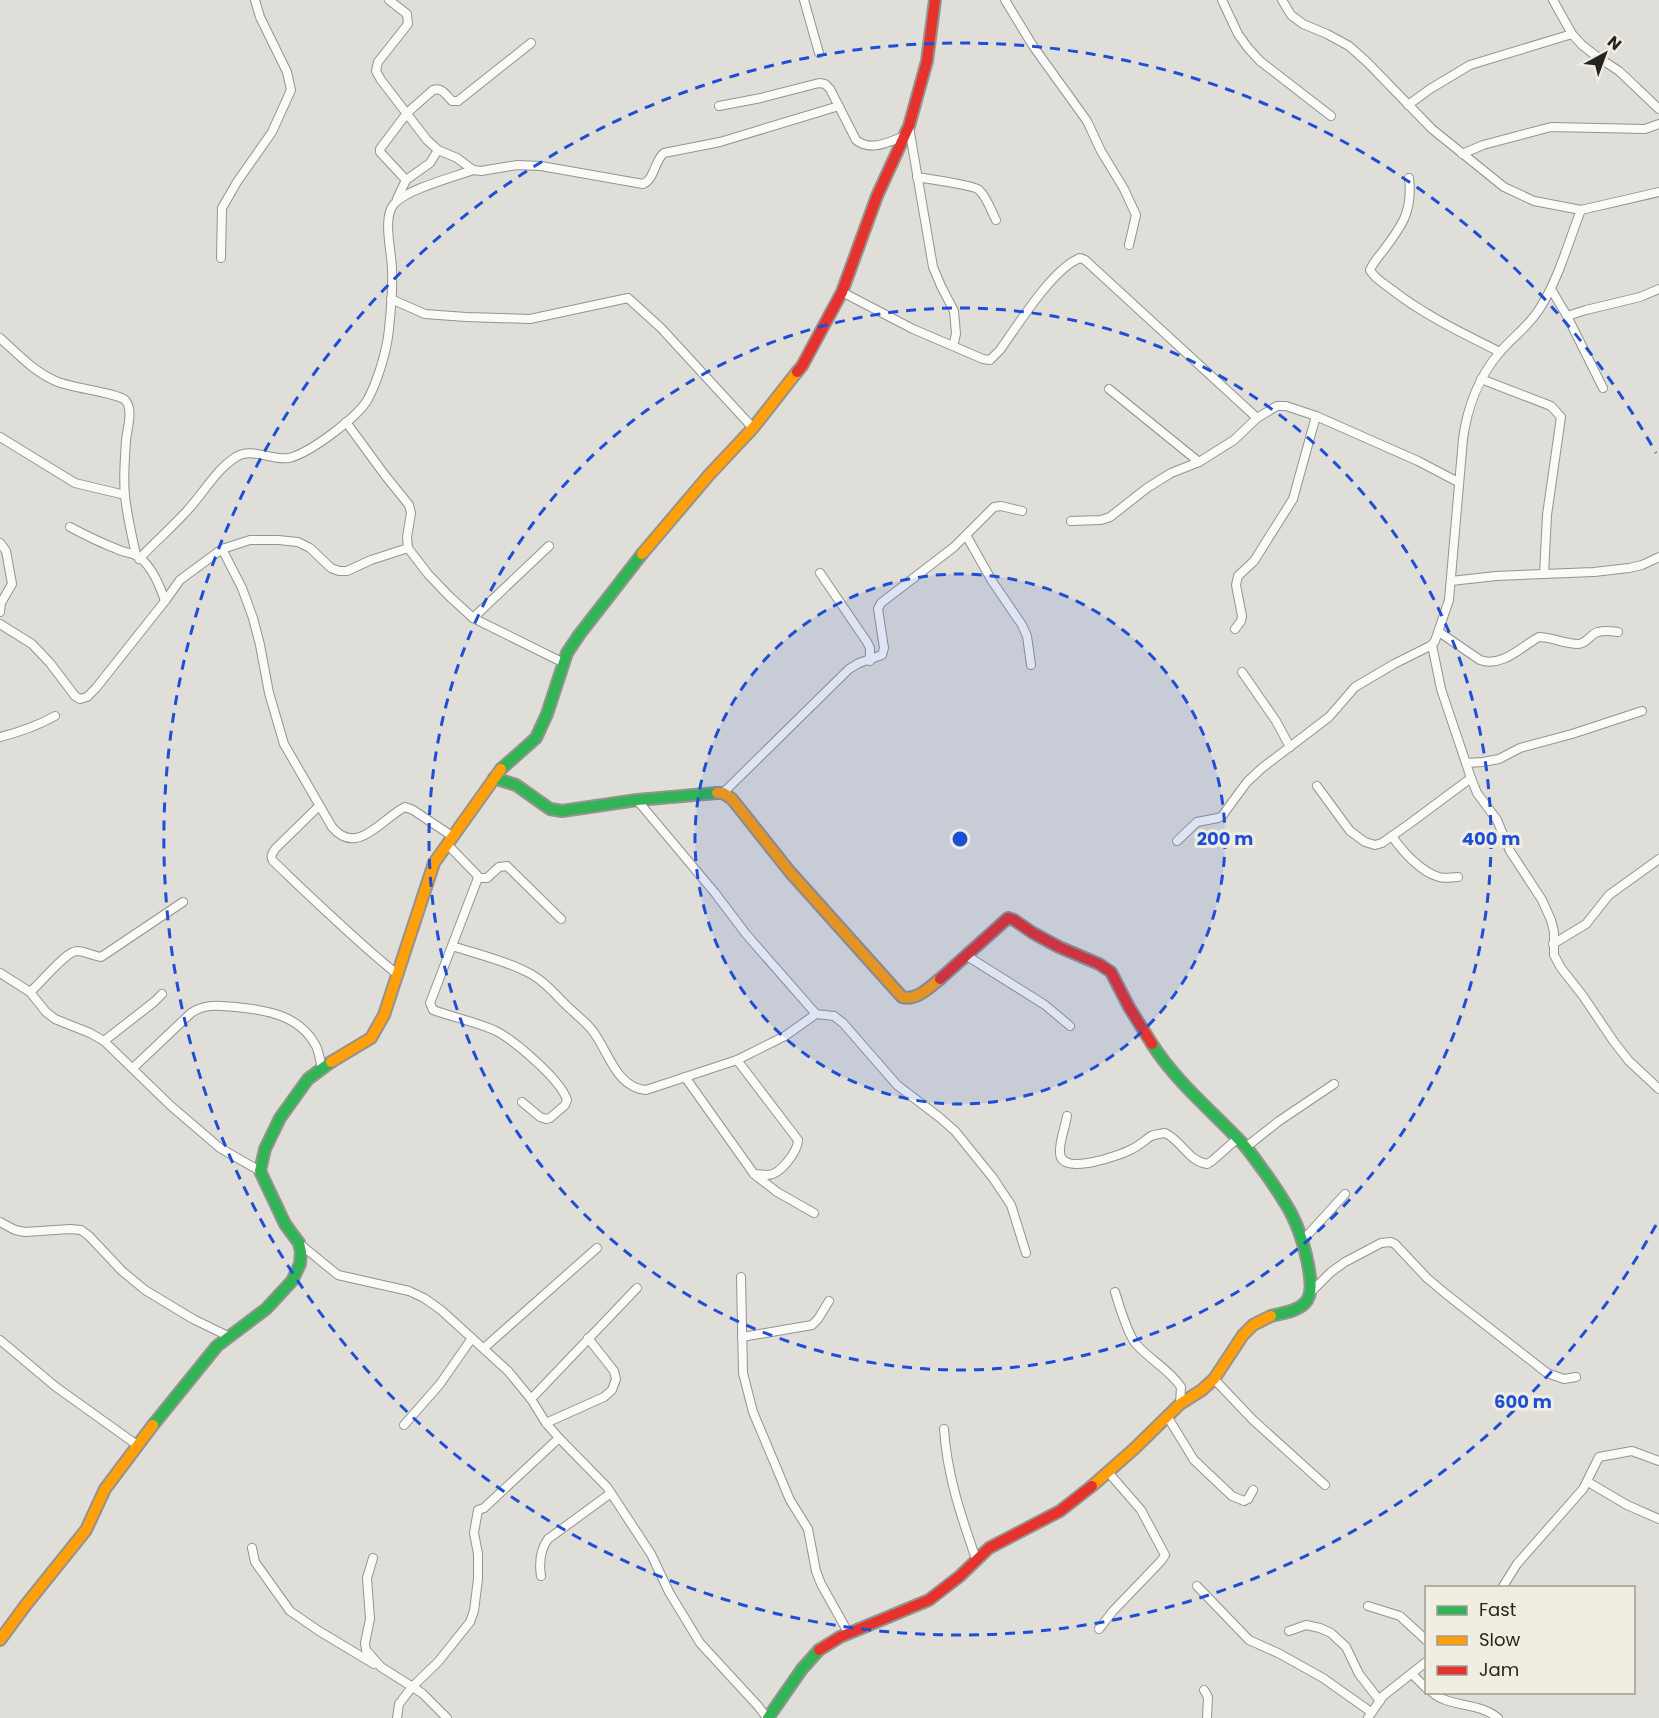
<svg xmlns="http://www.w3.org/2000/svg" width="1659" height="1718" viewBox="0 0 1659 1718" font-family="Poppins,sans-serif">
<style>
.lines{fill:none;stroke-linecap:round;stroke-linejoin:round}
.street-casing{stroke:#94938e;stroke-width:10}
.fast-casing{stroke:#94938e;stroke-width:14}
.slow-casing{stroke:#94938e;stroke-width:14}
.jam-casing{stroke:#94938e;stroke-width:14}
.street{stroke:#fafaf9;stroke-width:8}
.fast{stroke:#30b455;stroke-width:10}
.slow{stroke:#ff9f0a;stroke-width:10}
.jam{stroke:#e5322d;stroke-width:10}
.ring{fill:none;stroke:#1d4ed8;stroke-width:3;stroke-dasharray:10 8}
.centre{fill:#1d4ed8;stroke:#f0ede1;stroke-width:3}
.ring-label{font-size:18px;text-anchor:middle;font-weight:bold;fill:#1d4ed8;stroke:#f0ede1;stroke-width:6;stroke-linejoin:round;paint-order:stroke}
</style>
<rect width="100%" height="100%" fill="#e0ded8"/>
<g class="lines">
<defs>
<g id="street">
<path d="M389,0L407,14L408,24L378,62L376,71L381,80L427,140L438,150L457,158L473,170L481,171L517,165L541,166L643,184C655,179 654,161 664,153L720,142L839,106"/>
<path d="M804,0L819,53"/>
<path d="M1005,0L1033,46L1087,121L1101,151L1124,189L1136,215L1129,245"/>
<path d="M1222,0L1238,34L1248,48L1260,61L1331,116"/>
<path d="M1282,0L1291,15L1303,24L1327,34L1349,46L1367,62L1432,129L1504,187L1534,201L1581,210L1659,192"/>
<path d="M1553,0L1572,34L1582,45L1596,56L1619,71L1659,109"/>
<path d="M1408,105L1430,89L1470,65L1572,34"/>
<path d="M719,106L761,98L819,83L825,84L830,89L856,140C871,152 888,142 905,136"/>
<path d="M909,127L933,267L941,286L954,311L956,334L953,346"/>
<path d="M1462,154L1483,145L1551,127L1645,129L1659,124"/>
<path d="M917,177C928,179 974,185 979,190C987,197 991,211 996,220"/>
<path d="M1409,178C1413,211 1402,226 1383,251C1378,257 1373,263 1370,270C1374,278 1383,283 1391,289C1424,315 1462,333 1500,352"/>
<path d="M406,180L380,152V149L407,113L433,90C442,87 446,95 452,101H458L531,43"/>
<path d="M397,199L406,180L430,163L438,150"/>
<path d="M221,258L222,208L237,182L272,132L291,90L287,72L260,17L255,0"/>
<path d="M1551,289L1567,316L1603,388"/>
<path d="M842,292L913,329L983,359L990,360L1000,350C1018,325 1052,269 1080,258L1085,260L1257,418"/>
<path d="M391,299L425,314L466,317L530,319L628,298L661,328L753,428"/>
<path d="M1567,316L1586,310L1640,297L1659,289"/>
<path d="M0,338C18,354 35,373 58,382C73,388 117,393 125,400C134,409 127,429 126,440C125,458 123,478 125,496C127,516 132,536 136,555"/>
<path d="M1481,379L1551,406L1561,417L1547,515L1544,574"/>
<path d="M1109,389L1199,462"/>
<path d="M346,422L384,474L409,505L411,513L407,537L408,548L428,574L449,596L473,618L564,663"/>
<path d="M0,437L75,483L125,495"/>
<path d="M1071,521L1101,520L1110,517L1147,488L1171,473L1199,462L1234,440L1257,418L1277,406H1286L1316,416L1418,461L1458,482"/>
<path d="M70,527C85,535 101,543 117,549C122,552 129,552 135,555C150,562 160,586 165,601"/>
<path d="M966,535L992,581L1022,625L1027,636L1031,665"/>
<path d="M0,543L6,551L12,584L1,603L0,612"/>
<path d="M222,549L242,588L253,618L260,645L269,693L284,744L332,827C357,857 381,819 405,807L413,810L452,836"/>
<path d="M139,559C154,543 170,529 184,514C202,496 215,470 236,457C252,447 272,461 289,458C310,453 358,417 368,399C378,380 387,350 389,329C391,310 393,290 392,270C392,252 382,218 394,204C407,189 454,177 473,170"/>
<path d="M820,573L867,642L870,648V661"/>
<path d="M1451,581L1496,576L1594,572L1629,568L1642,565L1659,557"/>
<path d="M473,618L549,546"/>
<path d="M0,624L32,644L50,663L75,696L80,699L87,697L96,688L165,601L180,580L222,549L250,540H278L298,542L310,548L331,568L339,571H347L371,560L408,548"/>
<path d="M1235,629L1241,621L1242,616L1236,585L1238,576L1254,561L1293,499L1316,416"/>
<path d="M1439,632L1480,660C1502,668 1522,646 1539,637C1552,637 1564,644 1578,644C1587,644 1590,634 1598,632C1604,630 1611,631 1618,632"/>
<path d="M1432,645L1441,689L1471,778L1477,793L1497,820L1510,851L1542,900L1551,920L1554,932V955L1561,968L1583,996L1614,1042L1629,1061L1659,1089"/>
<path d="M1242,672L1276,721L1290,747"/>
<path d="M0,737C20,732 37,726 55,716"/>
<path d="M1466,763L1483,762L1499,759L1520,748L1572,734L1642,711"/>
<path d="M1317,786L1350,831L1365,842L1375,845L1382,843L1409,824L1471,778"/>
<path d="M723,793L849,669L859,663L882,655L884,648L878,609L881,603L954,547L994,507L1001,506L1022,511"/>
<path d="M637,800L715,893L746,934L816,1014L834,1016L843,1023L897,1085L939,1117L955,1131L993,1178L1011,1205L1026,1253"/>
<path d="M319,806L275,849C272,854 270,856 273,861C314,900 354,939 397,974"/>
<path d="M1392,836C1402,851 1421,872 1439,877C1445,879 1452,877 1458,877"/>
<path d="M1177,841L1197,822L1218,818L1222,816L1247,782L1262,768L1329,717L1355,687L1394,664L1432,645L1435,641L1449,600L1463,439C1467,408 1479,376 1500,352C1513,337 1530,325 1540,308C1559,278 1568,243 1581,210"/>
<path d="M447,844L477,875L478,878L430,1003L433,1010C453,1017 475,1022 494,1030C513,1039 561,1080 567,1100L565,1105L550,1118L546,1119L540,1117L522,1102"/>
<path d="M478,878H487L499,867L507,866L561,919"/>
<path d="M1553,944L1586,924L1609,895L1659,859"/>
<path d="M452,946C477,954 504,960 527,972C542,979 554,993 566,1005C574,1013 585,1021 592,1030C608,1050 616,1088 646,1090L737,1060L785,1036L816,1014"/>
<path d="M967,956L1045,1005L1070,1026"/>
<path d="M0,973L30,992L46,1012L55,1019L90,1033L104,1041L171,1106L220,1148L260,1171"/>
<path d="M30,992C41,983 66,951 77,951C84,951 94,956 101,957L183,902"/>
<path d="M104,1041L154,1002L162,994"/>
<path d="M737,1060L798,1140C798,1151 780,1175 768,1175C763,1175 759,1174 754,1174"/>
<path d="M133,1068L191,1013C206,1003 219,1006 236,1007C266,1010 300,1015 316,1046C319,1052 320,1061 322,1068"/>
<path d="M685,1077L754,1174L777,1192L814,1213"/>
<path d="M1067,1116C1065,1128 1059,1142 1060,1153C1061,1177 1121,1155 1132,1149C1139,1146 1145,1140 1151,1136C1156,1134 1160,1134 1165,1133C1182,1141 1188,1161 1207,1164L1212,1161L1238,1138"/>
<path d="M1246,1147L1279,1121L1334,1084"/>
<path d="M0,1222L15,1230L25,1232L70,1229L81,1230L89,1236L122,1271L145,1290L193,1319L230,1337"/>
<path d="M1303,1240L1345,1194"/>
<path d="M300,1244L338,1275L409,1291L424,1298L441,1310L508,1371L531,1399L546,1423L559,1438L607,1487L651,1554L669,1592L700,1643L758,1706L767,1718"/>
<path d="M741,1277L743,1373L753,1412L790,1500L808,1529L816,1571L821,1584L849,1634"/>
<path d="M1115,1292C1119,1305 1128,1335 1136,1344C1150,1360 1169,1369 1181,1387L1180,1404"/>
<path d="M1311,1292L1331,1272L1345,1262L1381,1243L1391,1242L1395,1244L1427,1278L1446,1294L1547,1373L1564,1379L1576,1377"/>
<path d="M742,1337L812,1325L818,1319L829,1301"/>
<path d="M0,1340L56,1387L137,1445"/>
<path d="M484,1348L597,1248"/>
<path d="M1214,1379L1253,1420L1325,1485"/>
<path d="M531,1399L637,1288"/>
<path d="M1167,1416L1194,1460L1232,1496L1244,1501L1248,1499L1253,1490"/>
<path d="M546,1423L604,1397L612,1390L616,1379L614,1371L588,1338"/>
<path d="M404,1425L440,1384L472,1338"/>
<path d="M944,1429C947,1475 961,1516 976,1559"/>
<path d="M1588,1482L1627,1505L1659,1519"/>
<path d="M252,1548L255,1562L290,1611L319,1631L374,1664"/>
<path d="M373,1558L367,1578L370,1619L365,1643L366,1650L381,1667L422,1693L447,1718"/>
<path d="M541,1576C539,1563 540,1550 548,1539L611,1493"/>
<path d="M1197,1586L1249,1640L1280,1654L1323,1678L1371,1712"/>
<path d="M1502,1588L1517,1564L1583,1489L1599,1457L1632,1451L1659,1461"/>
<path d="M1368,1606L1400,1616L1426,1640"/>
<path d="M1099,1629L1113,1611L1161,1561L1165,1555L1141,1510L1108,1472"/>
<path d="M1289,1631L1306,1625L1320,1628L1331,1633L1346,1647L1359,1674L1380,1701"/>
<path d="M1412,1674L1426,1688"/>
<path d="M1204,1690L1208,1697L1207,1718"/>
<path d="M1432,1692C1449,1708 1477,1701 1498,1718"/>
<path d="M397,1718L399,1704L412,1687L438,1662L470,1622L474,1611L478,1579V1554L474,1533L478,1510L484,1508L559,1438"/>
<path d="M1368,1718L1383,1696L1426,1662"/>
</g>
<g id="fast">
<path d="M501,769L536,738L547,714L567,653L579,635L642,554"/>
<path d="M494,778L516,785L550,809L562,811L637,800L717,793"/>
<path d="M1152,1044C1177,1083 1213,1112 1244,1145C1252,1154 1259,1165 1266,1174C1289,1207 1300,1224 1308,1264C1310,1276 1314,1294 1305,1303C1296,1312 1282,1313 1271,1316"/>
<path d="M153,1425L217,1346L266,1309L292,1281L300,1264L301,1252L299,1243L285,1224L260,1171L265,1149L280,1118L308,1079L331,1062"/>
<path d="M768,1718L802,1669L819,1650"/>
</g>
<g id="slow">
<path d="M642,554L709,475L753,428L797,372"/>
<path d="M717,793H723L732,799L790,872L902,997C916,1001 929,988 940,979"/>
<path d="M331,1062L371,1038L384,1015L434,863L501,769"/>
<path d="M1092,1486L1134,1449L1180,1404L1202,1390L1214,1379L1243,1335L1253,1325L1271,1316"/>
<path d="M0,1640L25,1606L86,1530L105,1489L153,1425"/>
</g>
<g id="jam">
<path d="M797,372L802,366L842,292L877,196L909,126L927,61L935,0"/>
<path d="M940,979L1008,918L1014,920L1033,933L1059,947L1099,964L1111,972L1129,1007L1152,1044"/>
<path d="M819,1650L840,1637L929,1600L960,1576L989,1548L1060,1511L1092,1486"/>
</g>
</defs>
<!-- street casing -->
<use href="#street" class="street-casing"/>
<!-- fast casing -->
<use href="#fast" class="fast-casing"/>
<!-- slow casing -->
<use href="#slow" class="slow-casing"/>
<!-- jam casing -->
<use href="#jam" class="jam-casing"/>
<!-- street -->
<use href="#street" class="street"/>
<!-- fast -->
<use href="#fast" class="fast"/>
<!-- slow -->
<use href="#slow" class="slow"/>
<!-- jam -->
<use href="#jam" class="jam"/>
</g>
<!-- distance rings -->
<circle cx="960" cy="839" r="265" fill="#1d4ed8" fill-opacity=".12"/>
<g class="ring">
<circle cx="960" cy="839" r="265"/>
<circle cx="960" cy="839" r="531"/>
<path d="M1656 1225A796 796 0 1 1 1656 453"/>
</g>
<circle cx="960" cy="839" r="9" class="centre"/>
<g class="ring-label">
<text x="1225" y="845">200 m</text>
<text x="1491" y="845">400 m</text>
<text x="1523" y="1408">600 m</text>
</g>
<!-- legend -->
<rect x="1425" y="1586" width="210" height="108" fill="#f0ede1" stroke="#9f9d94" stroke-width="1.5"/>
<rect x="1437" y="1606" width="30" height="9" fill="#30b455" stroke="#9f9d94" stroke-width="1.5"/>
<text x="1479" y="1616" font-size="18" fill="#252420">Fast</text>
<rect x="1437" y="1636" width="30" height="9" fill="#ff9f0a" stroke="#9f9d94" stroke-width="1.5"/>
<text x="1479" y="1646" font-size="18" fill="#252420">Slow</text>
<rect x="1437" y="1666" width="30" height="9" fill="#e5322d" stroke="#9f9d94" stroke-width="1.5"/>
<text x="1479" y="1676" font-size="18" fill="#252420">Jam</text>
<!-- north arrow -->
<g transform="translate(1605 54) rotate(41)" stroke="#f0ede1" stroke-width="4.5" paint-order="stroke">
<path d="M0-4.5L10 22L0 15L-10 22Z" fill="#252420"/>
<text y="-9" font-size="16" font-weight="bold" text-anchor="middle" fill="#252420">N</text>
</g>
</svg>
